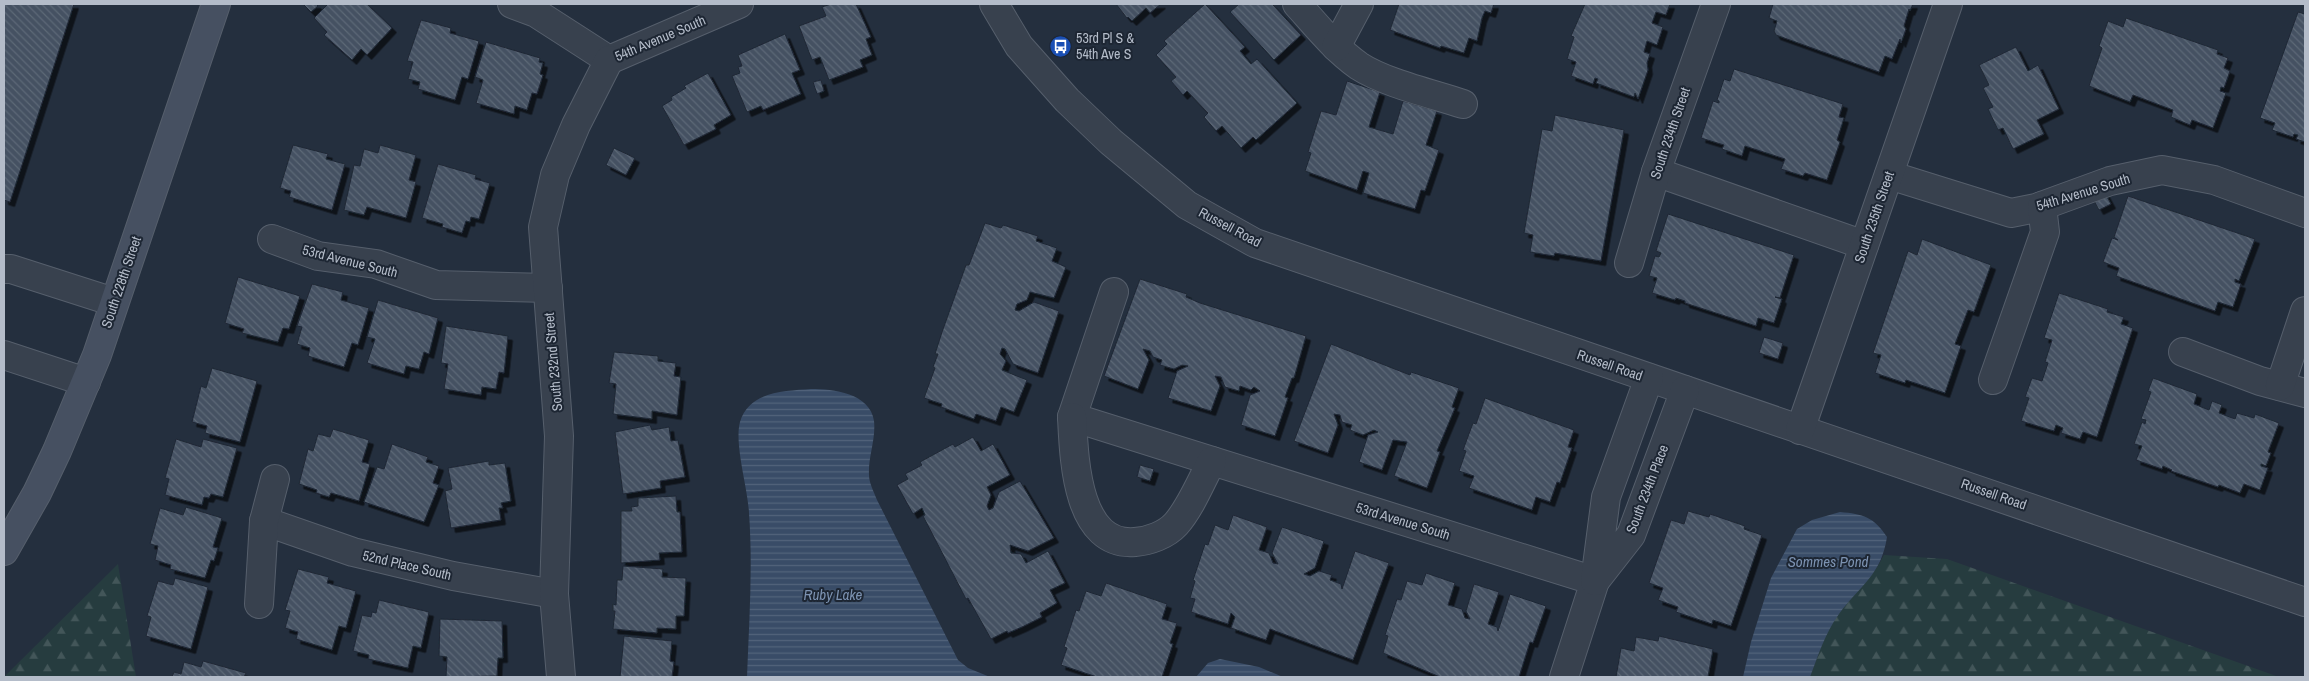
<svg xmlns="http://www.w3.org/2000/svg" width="2309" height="681" viewBox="0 0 2309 681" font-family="'Archivo Narrow',sans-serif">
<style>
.forest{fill:url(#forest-firs)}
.water{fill:url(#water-rules)}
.building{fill:url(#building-back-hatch);stroke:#1f2835;filter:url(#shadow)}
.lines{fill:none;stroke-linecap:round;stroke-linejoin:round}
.minor-casing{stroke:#565f6c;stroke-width:30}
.secondary-casing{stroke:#565f6c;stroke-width:30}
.minor{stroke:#38414e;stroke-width:28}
.secondary{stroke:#465061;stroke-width:28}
.labels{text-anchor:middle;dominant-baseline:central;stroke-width:4;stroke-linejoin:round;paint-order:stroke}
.street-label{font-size:14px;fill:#b4bcc9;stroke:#1d2633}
.poi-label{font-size:14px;fill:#b4bcc9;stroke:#1d2633;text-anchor:start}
.water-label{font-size:15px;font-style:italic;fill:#7c92b1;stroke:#1d2633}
</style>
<defs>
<pattern id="forest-firs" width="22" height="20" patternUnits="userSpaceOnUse" patternTransform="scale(1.25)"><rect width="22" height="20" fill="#263c3f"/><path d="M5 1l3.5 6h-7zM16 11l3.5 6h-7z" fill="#435659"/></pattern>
<pattern id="water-rules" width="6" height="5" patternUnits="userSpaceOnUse" patternTransform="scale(1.25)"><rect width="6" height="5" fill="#394c67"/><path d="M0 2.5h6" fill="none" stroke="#53647b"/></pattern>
<pattern id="building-back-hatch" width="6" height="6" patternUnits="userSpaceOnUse" patternTransform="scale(1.25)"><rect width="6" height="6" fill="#455162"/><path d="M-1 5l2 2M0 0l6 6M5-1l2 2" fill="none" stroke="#5d6877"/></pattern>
<filter id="shadow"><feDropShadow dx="4.5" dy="4.5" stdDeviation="0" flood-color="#0009"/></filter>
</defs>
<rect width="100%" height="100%" fill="#242f3e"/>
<!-- forest -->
<g class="forest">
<path d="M1884,555L1947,559L2279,677H1810C1818,655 1825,632 1839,613C1854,593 1873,578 1884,555Z"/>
<path d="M118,564L136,677H4Z"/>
</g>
<!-- water -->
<g class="water">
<path d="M811,389C833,389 870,393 874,421C876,439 868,457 869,475C869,483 874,492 877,500L958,660L968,668L990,677H747C749,622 753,568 749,513C748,488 734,444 740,422C749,391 785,391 811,389Z"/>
<path d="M1840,512C1863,514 1874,517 1887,537C1881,576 1860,585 1839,614C1825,633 1818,656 1810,677H1743L1751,642L1771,578L1797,529L1812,520Z"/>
<path d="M1220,659L1259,667L1283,677H1196L1208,663Z"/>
</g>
<!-- building -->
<g class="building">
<path d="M4,4H74L10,202L4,200Z"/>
<path d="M303,4H316L318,6L311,12Z"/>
<path d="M328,4H367L392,28L367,55L361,49L352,60L324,35L327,32L314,18Z"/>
<path d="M831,4H856L871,37L866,39L872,55L860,60L863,67L829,80L820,57L812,60L799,26L826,16L822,7Z"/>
<path d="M1116,4H1161L1150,13L1146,8L1132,21L1128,17L1127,18Z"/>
<path d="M1205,4L1245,47L1240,51L1251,64L1257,59L1297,103L1256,140L1253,137L1241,148L1222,126L1216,131L1204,117L1208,113L1187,91L1183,95L1171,81L1176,77L1156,55L1167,44L1164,41Z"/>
<path d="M1239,4H1272L1301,35L1274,60L1230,12Z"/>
<path d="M1399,4H1494L1491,13L1485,11L1482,18L1477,41L1469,38L1464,53L1441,46L1440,48L1390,30Z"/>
<path d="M1585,4H1670L1666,15L1656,12L1652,23L1663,27L1657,45L1647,41L1644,52L1650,54L1647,63L1648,70L1638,99L1635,93L1634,97L1596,83L1598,79L1595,78L1593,84L1571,76L1576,62L1567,59L1574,37L1571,36Z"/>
<path d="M1773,4H1913L1910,11L1909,9L1904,26L1906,29L1901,43L1900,39L1892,59L1885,56L1879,72L1776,35L1774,31L1777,21L1769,18Z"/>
<path d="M2298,12L2305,14V142L2296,139L2298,135L2294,134L2293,137L2272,130L2275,123L2260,118Z"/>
<path d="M2126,18L2218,50L2217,54L2228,58L2224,68L2230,71L2224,88L2221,87L2220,91L2226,93L2213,128L2192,120L2190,125L2171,117L2173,110L2133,95L2130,102L2089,86L2102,48L2099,46L2108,21L2123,27Z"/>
<path d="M421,20L451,28L450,33L479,41L468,79L462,77L455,100L418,89L420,82L408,79L413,62L407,61Z"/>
<path d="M785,34L800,70L792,73L801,94L763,110L761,106L747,112L732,76L740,73L738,67L742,66L738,55Z"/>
<path d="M486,42L540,58L539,62L543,63L540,74L543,75L537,94L532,93L527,110L515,106L514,114L476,103L483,80L475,77Z"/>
<path d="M2016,47L2028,71L2038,65L2059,109L2037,120L2044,134L2013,149L2003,128L1998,130L1988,109L1993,107L1983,88L1989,85L1979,65Z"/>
<path d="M1734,69L1843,104L1839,117L1844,118L1837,140L1840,142L1827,180L1805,173L1803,176L1781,169L1785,159L1745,146L1742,156L1722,149L1724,145L1701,138L1713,101L1719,103V101L1717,100L1724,79L1730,81Z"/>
<path d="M708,73L731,115L714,125L716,129L684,145L662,106L672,100L671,97L686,88L684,86Z"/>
<path d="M821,80L824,91L817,94L813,82Z"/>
<path d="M1347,81L1380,92L1369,127L1393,134L1403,101L1437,111L1426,145L1439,150L1425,191L1421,190L1415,209L1363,193L1369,173L1363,171L1357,190L1305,171L1311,153L1308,152L1321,111L1336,115Z"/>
<path d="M1555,115L1624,130L1601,261L1555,253L1554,256L1530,252L1533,235L1524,233L1542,129L1552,131Z"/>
<path d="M293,145L328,154L326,159L345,164L332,210L289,197L291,191L280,188Z"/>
<path d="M380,145L416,155L409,180L416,182L406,218L367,207L364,215L344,210L354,165L360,166L364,149L378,153Z"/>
<path d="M614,148L635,158L626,175L606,165Z"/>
<path d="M438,164L476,175L475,179L490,183L479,219L471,217L470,222L466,221L462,233L442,227L443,224L422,218Z"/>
<path d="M2105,193L2111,204L2099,210L2093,199Z"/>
<path d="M2128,196L2255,239L2239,281L2235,279V282L2241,284L2233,307L2218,302L2215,311L2116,276L2119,268L2103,262L2112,238L2118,240L2114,237Z"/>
<path d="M1668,214L1794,255L1780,298L1775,297L1782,299L1774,323L1758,318L1756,326L1685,303V301L1676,298L1675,300L1652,293L1657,278L1649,276L1655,256L1659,257L1661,253L1656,251Z"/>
<path d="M985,223L1001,228L1003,225L1038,236L1036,241L1057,248L1052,261L1066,267L1054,298L1030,292L1027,300L1017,304L1015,310L1019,311L1034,302L1059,311L1038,373L1013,364L1005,349L1002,348L1000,354L1006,361L1002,370L1027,380L1014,412L1001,407L996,421L976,414L974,419L941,407L942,404L924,398L935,368L933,367L938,354H935L942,332L966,265H969Z"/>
<path d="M1922,239L1991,265L1974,312L1968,310L1955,344L1961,346L1945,393L1906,380L1905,383L1875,373L1881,355L1873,353L1908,251L1917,255Z"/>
<path d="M238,277L300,296L289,329L283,328L278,342L242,333L244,329L225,323Z"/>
<path d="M1140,279L1187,294L1186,297L1200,303L1306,336L1294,378H1292L1285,397L1288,398L1275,436L1241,425L1250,395L1260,391L1254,387L1251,390L1240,386L1239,391L1225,387L1221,377L1215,376L1220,386L1211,411L1168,398L1177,371L1188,366L1182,365L1174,369L1160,365L1162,360L1153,357L1150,351L1143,349L1149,360L1138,389L1104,376Z"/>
<path d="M312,284L343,292L341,300L369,308L358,345L352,343L344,367L308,356L310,348L297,344L302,327L297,326Z"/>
<path d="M2059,293L2108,309L2107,312L2124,317L2121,324L2133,328L2097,437L2083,432L2080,439L2061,433L2063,428L2056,425L2054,431L2021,421L2029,398L2025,397L2032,378L2042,381L2048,363L2045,362L2052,340L2044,338Z"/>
<path d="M378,300L438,318L429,354L424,352L419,369L406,366L404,374L367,363L375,339L367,337Z"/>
<path d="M446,326L508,336L504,373L499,372L496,389L482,387L481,395L444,389L448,364L441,363Z"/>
<path d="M1764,337L1783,343L1778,359L1759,353Z"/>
<path d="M1331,344L1410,375L1411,372L1459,388L1452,407L1455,408L1437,451L1440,452L1427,488L1394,476L1407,442L1393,440L1382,470L1359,462L1368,435L1378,432L1374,430L1363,435L1350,430L1352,425L1342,422L1340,415L1334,414L1338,425L1328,453L1294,441Z"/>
<path d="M614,352L658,356V361L676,363L674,376L681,377L677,415L652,411V419L613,414L616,384L609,383Z"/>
<path d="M212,368L257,381L240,442L205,433L207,426L192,422L201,386L206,388Z"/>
<path d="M2153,378L2197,394L2194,404L2209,410L2212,401L2222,405L2219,413L2235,419L2237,413L2254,418L2255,414L2279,423L2268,452L2271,453L2266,466L2261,464V466L2268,468L2260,490L2244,484L2240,493L2219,485L2218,487L2171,471L2172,470L2163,466L2162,469L2136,460L2142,446L2134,444L2142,422L2145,424L2146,420L2141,419L2151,392L2148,391Z"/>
<path d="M1485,398L1574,430L1568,447L1572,448L1560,483L1557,482L1550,502L1536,497L1532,510L1469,488L1474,476L1459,471L1466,451L1463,450L1473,423L1476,424Z"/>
<path d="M650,425L652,430L669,427L671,441L678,440L685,477L660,481L661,488L623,494L615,432Z"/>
<path d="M333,429L369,440L362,462L370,464L359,501L331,493L329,497L316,493L317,490L299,484L308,449L313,451L318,434L330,437Z"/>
<path d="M973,437L981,451L993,444L1010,475L987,487L991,495L987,506L989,510L993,508L999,492L1020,481L1054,538L1028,551L1010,545L1011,553L1021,554L1026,563L1048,551L1065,583L1050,590L1057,603L1040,613L1042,617L1022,627L1008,633L1007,631L991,639L968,598L966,599L923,516L925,515L922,508L913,514L897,485L908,479L905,474L922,465L920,462L953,444L955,447Z"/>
<path d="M176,439L201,447L203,439L237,448L223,497L211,494L209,498L204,497L202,505L165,495L169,479L165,478Z"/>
<path d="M392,444L428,457L426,462L439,466L433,483L439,485L424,522L364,502L377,467L384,469Z"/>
<path d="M489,461V465L505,463L511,501L501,503L503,508H499L501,520L451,528L445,491L452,489L448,468Z"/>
<path d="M1140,465L1154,469L1150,481L1137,477Z"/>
<path d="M676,496L677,512H680L682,552L659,553L660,560L621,563V511H632L631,507L638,506V498Z"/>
<path d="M186,507L222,518L213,547L218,548L214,561L211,560L205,578L170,569L171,565L155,560L158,546L150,544L160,508L183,515Z"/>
<path d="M1688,511L1709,517L1710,514L1745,526L1744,529L1762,535L1731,626L1713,620L1712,624L1676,612L1678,607L1658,600L1663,588L1649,583L1671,520L1684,524Z"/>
<path d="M1233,515L1267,527L1259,550L1269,553L1273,563L1278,564L1272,553L1282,527L1324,541L1315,568L1304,574L1310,576L1319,571L1332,575L1330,580L1341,584L1342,589L1355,551L1389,563L1353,660L1270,629L1266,640L1231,628L1235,617L1231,613L1228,624L1191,612L1195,599L1190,598L1195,581L1193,580L1205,544L1208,545L1215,525L1228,530Z"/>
<path d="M623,566L663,569L662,577L686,578L684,616H676V629L657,628V633L613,629L615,611H613V604L616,605L617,580H622Z"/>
<path d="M298,569L329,577L327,583L356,591L346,628L339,626L332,650L296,639L298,632L285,628L290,611L285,610Z"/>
<path d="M1426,573L1455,583L1448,605L1462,609L1465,618L1470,619L1466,611L1474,584L1499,592L1488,624L1497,627L1498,631L1510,594L1546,606L1533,643L1530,642L1519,677H1440L1383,653L1388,636L1385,635L1397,599L1401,600L1407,581L1422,585Z"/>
<path d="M175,578L208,587L191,649L146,636L151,617L147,616L158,581L173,585Z"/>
<path d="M1106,583L1167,604L1162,619L1177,623L1170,643L1173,644L1162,677H1097L1061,665L1067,648L1064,647L1076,610L1079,611L1086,591L1101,596Z"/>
<path d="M379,600L429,612L421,648L413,646L408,668L368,659L369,655L353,651L362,615L371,617L372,612L376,613Z"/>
<path d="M440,619L502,621L503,658H498L497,676L446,677L447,657L439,656Z"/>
<path d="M624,636L672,641L670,661L674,662L672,677H620Z"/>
<path d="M1659,636L1713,649L1708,677H1616L1621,648L1634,651L1636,637L1658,641Z"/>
<path d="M203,661L246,673L244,677H172L174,672L181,674L184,662L201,667Z"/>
</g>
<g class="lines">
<defs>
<g id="minor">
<path d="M512,4L536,13L609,60"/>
<path d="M994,4L1019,46L1067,100L1111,142L1187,205L1255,243C1605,363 1956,481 2305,602"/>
<path d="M1297,4C1316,25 1335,49 1359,66C1385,83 1433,94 1463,104"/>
<path d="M1336,47L1359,4"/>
<path d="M609,60L739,4"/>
<path d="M1656,172L1864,245"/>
<path d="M1889,175L2011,213L2036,208L2110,181L2162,170L2214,180L2305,213"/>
<path d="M272,239L318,256L376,264L436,285L548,288"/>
<path d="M1629,263L1656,172L1716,4"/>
<path d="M4,269H11L114,302"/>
<path d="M1114,292L1072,417L1595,581L1564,677"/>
<path d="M2183,352L2260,381L2305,393"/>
<path d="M4,355L86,382"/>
<path d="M1649,378L1606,497L1595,581L1631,535L1685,390"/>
<path d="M1993,380L2045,232L2042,206"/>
<path d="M2280,386L2305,311"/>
<path d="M1072,417C1074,457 1076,547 1135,542C1149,541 1166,535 1176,524C1191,507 1201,481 1212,461"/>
<path d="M1800,430L1948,4"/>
<path d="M264,521L353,552L453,576L554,594"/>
<path d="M259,604L264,521L275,479"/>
<path d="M561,677L554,594L559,436L543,227L555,175L576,125L609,60"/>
</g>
<path id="secondary" d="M4,551L37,493L57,451L97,355L216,4"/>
</defs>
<!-- minor casing -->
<use href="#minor" class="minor-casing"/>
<!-- secondary casing -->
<use href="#secondary" class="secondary-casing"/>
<!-- minor -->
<use href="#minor" class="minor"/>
<!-- secondary -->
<use href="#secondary" class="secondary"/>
</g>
<!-- icons -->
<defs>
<symbol id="bus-disc" viewBox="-11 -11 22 22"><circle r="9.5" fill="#1a4fb4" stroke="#1d2633"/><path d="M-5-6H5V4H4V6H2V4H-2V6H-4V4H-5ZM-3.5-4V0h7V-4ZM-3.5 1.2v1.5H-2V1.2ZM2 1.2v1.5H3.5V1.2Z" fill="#fff"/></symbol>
</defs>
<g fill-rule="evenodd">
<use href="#bus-disc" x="1048" y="34" width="25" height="25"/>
</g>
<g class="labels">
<!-- street labels -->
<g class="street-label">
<text transform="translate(660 38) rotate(-23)">54th Avenue South</text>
<text transform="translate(1670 133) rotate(-71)">South 234th Street</text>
<text transform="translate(2083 192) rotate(-17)">54th Avenue South</text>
<text transform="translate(1874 217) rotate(-71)">South 235th Street</text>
<text transform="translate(1230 227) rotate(28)">Russell Road</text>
<text transform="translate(350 261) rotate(14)">53rd Avenue South</text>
<text transform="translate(121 282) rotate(-71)">South 228th Street</text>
<text transform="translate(553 362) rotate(-95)">South 232nd Street</text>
<text transform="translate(1610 365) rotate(19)">Russell Road</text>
<text transform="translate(1647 489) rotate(-69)">South 234th Place</text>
<text transform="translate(1994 494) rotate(19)">Russell Road</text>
<text transform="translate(1403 521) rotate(17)">53rd Avenue South</text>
<text transform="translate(407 565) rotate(13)">52nd Place South</text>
</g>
<!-- poi labels -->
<g class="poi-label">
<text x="1076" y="38">53rd Pl S &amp;<tspan x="1076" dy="16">54th Ave S</tspan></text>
</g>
<!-- water labels -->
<g class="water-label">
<text x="1828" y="561">Sommes Pond</text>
<text x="833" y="594">Ruby Lake</text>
</g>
</g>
<!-- border -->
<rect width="2309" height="681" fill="none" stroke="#b4bcc9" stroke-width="10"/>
</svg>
